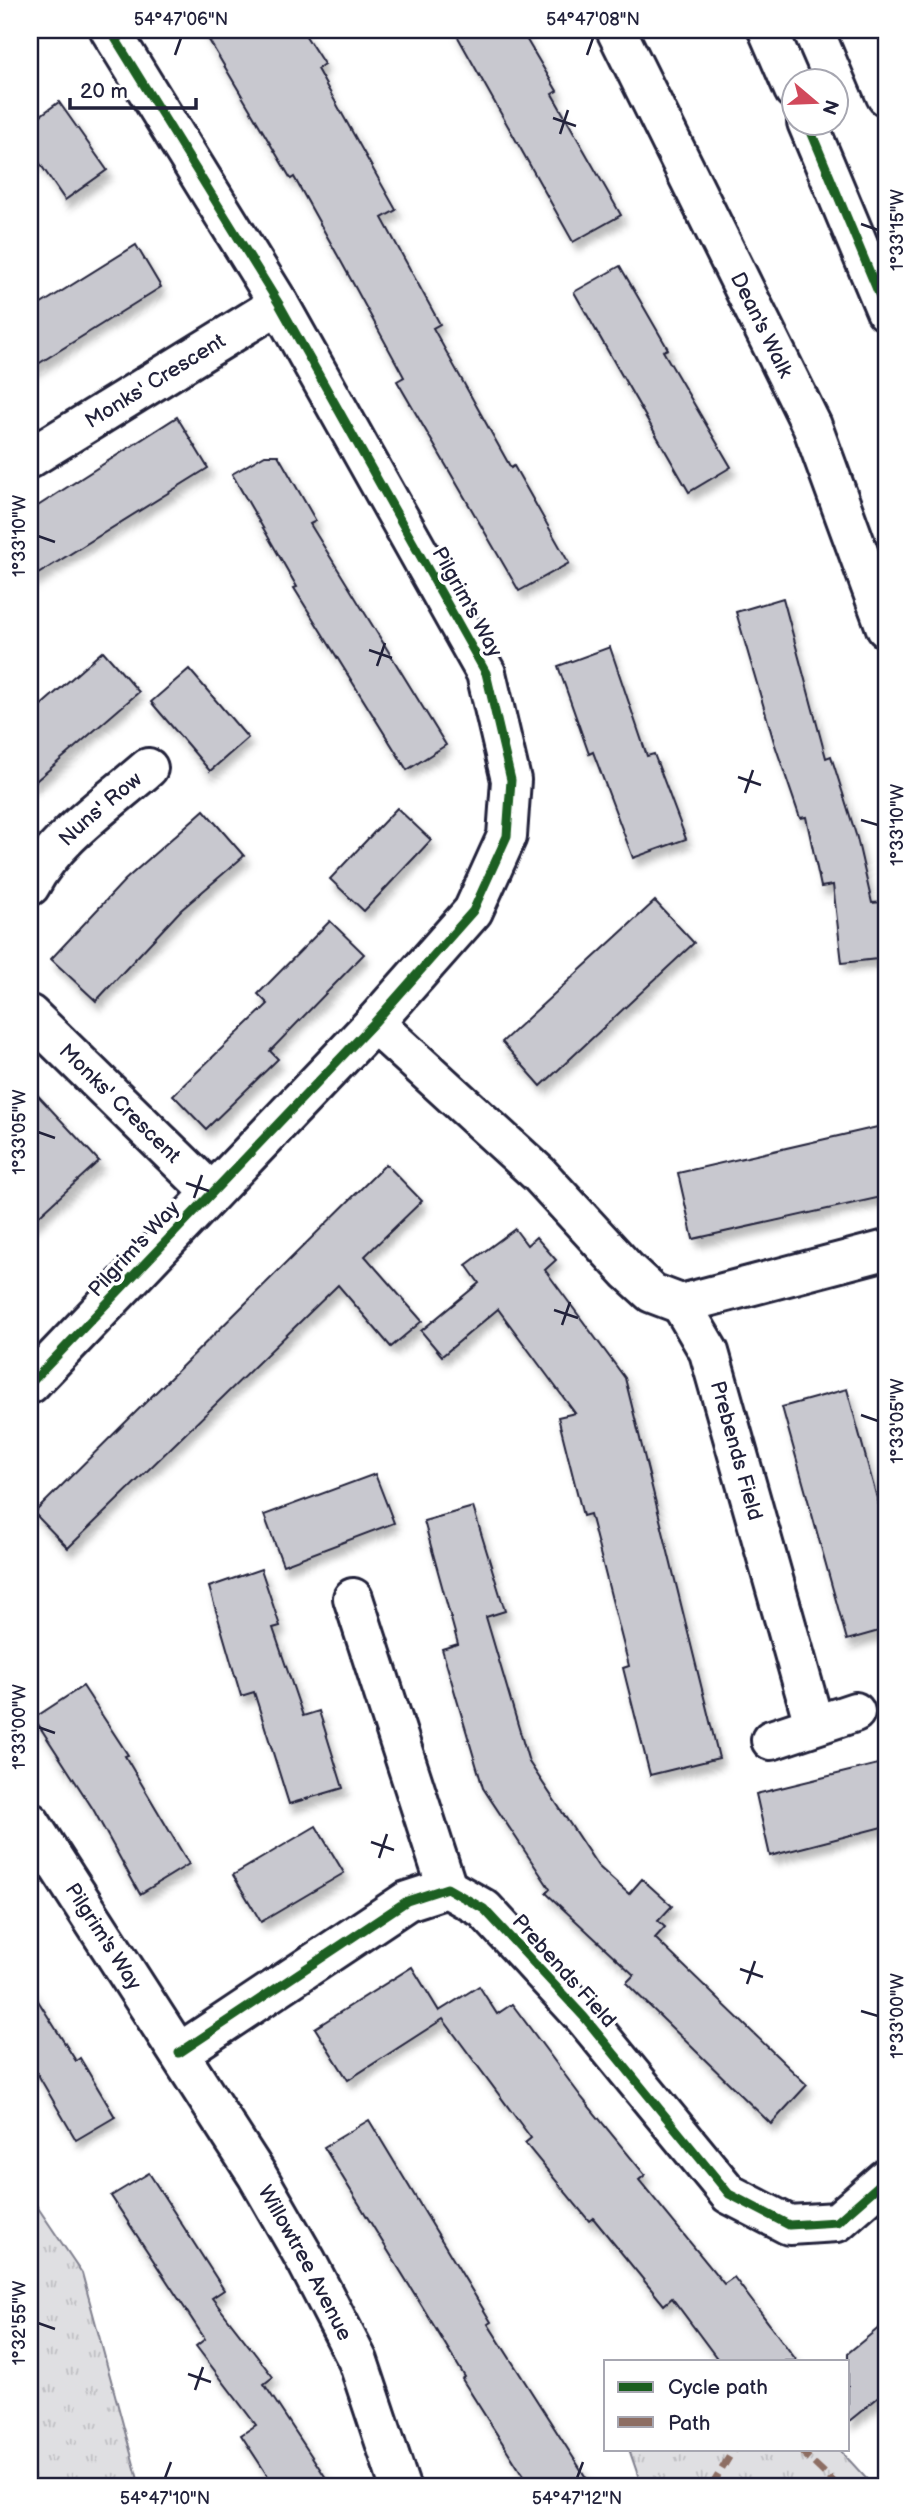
<svg xmlns="http://www.w3.org/2000/svg" width="916" height="2517" viewBox="0 0 916 2517" font-family="'Balsamiq Sans',sans-serif">
<style>
.grass{fill:url(#grass-tufts);stroke:#80808e;stroke-width:2}
.building{fill:#c8c8cf;stroke:#22223b;stroke-width:2;filter:url(#shadow)}
.lines{fill:none;stroke-linecap:round;stroke-linejoin:round}
.minor-casing{stroke:#22223b;stroke-width:44}
.highway-casing{stroke:#22223b;stroke-width:44}
.minor{stroke:#fff;stroke-width:38}
.highway{stroke:#fff;stroke-width:38}
.quiet{stroke:#8d6e63;stroke-width:7;stroke-dasharray:14 7;stroke-linecap:butt}
.cycleway-casing{stroke:#fff;stroke-width:13}
.cycleway{stroke:#1b5e20;stroke-width:9}
.ticks{fill:none;stroke:#22223b;stroke-width:2.5}
.labels{text-anchor:middle;dominant-baseline:central;stroke-width:7;stroke-linejoin:round;paint-order:stroke}
.street-label{font-size:21px;fill:#22223b;stroke:#fff}
.neatline{fill:none;stroke:#22223b;stroke-width:2.5}
.ticks-label{font-size:18px;text-anchor:middle;fill:#22223b}
</style>
<defs>
<pattern id="grass-tufts" width="24" height="20" patternUnits="userSpaceOnUse" patternTransform="scale(1.75)"><rect width="24" height="20" fill="#dfdfe2"/><path d="M3 7l-1-3M5 7V3M7 7l1-3M15 17l-1-3M17 17v-4M19 17l1-3" fill="none" stroke="#bfbfc3"/></pattern>
<filter id="shadow"><feDropShadow dx="4.5" dy="8" stdDeviation="3.5" flood-color="#0004"/></filter>
</defs>
<rect width="100%" height="100%" fill="#fff"/>
<filter id="ink" filterUnits="userSpaceOnUse"><feTurbulence type="fractalNoise" baseFrequency=".0143" numOctaves="2"/><feDisplacementMap in="SourceGraphic" scale="14" xChannelSelector="R" yChannelSelector="G"/><feConvolveMatrix kernelMatrix="1 2 1 2 8 2 1 2 1" color-interpolation-filters="sRGB"/></filter>
<g filter="url(#ink)">
<!-- grass -->
<g class="grass">
<path d="M30,2196L82,2273L140,2487H30Z"/>
<path d="M629,2449H839L874,2487H642Z"/>
</g>
<!-- building -->
<g class="building">
<path d="M203,30H302L324,64L317,69L396,210L382,218L440,324L433,328L511,468L514,466L569,563L519,591L397,381L404,377L343,265L294,177L291,179Z"/>
<path d="M454,30H521L557,91L552,94L621,215L573,242Z"/>
<path d="M59,102L107,170L65,200L30,149V123Z"/>
<path d="M136,245L161,287L30,369V311Z"/>
<path d="M620,266L668,349L663,351L731,467L689,492L574,292Z"/>
<path d="M177,417L208,468L30,579V511Z"/>
<path d="M265,455H278L316,521L310,524L446,745L407,770L294,588L297,587L232,474Z"/>
<path d="M783,598L826,758L831,756L857,838L872,903L883,902L886,958L842,963L833,885L821,887L806,817L800,818L774,742L736,612Z"/>
<path d="M610,647L647,756L654,754L686,839L633,858L593,752L589,754L558,666Z"/>
<path d="M103,651L139,692L30,786V715Z"/>
<path d="M189,669L248,738L210,771L151,702Z"/>
<path d="M397,808L431,840L364,911L330,879Z"/>
<path d="M204,810L244,856L181,910L96,1001L51,959L125,880Z"/>
<path d="M655,901L694,943L541,1086L502,1042Z"/>
<path d="M330,921L364,954L270,1051L278,1059L206,1129L173,1095L268,1004L258,994Z"/>
<path d="M30,1087L99,1161L30,1224Z"/>
<path d="M886,1125V1196L693,1239L678,1173Z"/>
<path d="M386,1164L422,1201L365,1256L422,1321L391,1347L338,1285L68,1548L34,1513Z"/>
<path d="M515,1229L527,1245L536,1237L556,1260L545,1270L625,1378L719,1758L650,1775L623,1668L629,1666L590,1514L583,1516L558,1417L575,1413L498,1309L442,1356L421,1331L479,1283L466,1265Z"/>
<path d="M847,1389L886,1531V1629L847,1640L782,1407Z"/>
<path d="M375,1474L394,1523L283,1565L264,1515Z"/>
<path d="M473,1507L505,1611L486,1617L529,1762L598,1866L629,1894L642,1879L672,1906L658,1921L665,1927L655,1938L807,2085L771,2124L626,1983L634,1975L546,1893L550,1889L483,1788L442,1649L458,1644L424,1521Z"/>
<path d="M261,1569L280,1626L273,1628L303,1716L319,1711L343,1788L289,1804L254,1692L241,1696L209,1587Z"/>
<path d="M83,1686L128,1755L125,1756L189,1864L140,1894L93,1809L34,1718Z"/>
<path d="M886,1762V1826L770,1856L756,1794Z"/>
<path d="M316,1826L344,1873L261,1922L233,1875Z"/>
<path d="M412,1967L439,2011L479,1986L497,2014L512,2004L582,2098L645,2175L639,2180L724,2284L734,2277L797,2361H719L672,2298L664,2305L593,2218L589,2221L525,2143L531,2138L443,2019L348,2080L315,2028Z"/>
<path d="M30,1988L76,2061L80,2058L115,2117L76,2140L30,2061Z"/>
<path d="M369,2120L491,2322L488,2324L592,2487H527L524,2477L462,2379L465,2377L422,2306L324,2147Z"/>
<path d="M149,2173L224,2290L212,2298L273,2377L264,2384L332,2487H275L241,2435L256,2425L196,2346L205,2339L111,2196Z"/>
<path d="M886,2322V2391L848,2422V2353Z"/>
</g>
<g class="lines">
<defs>
<g id="minor">
<path id="s1" d="M616,30L812,426L886,628"/>
<path id="s2" d="M30,458L279,304"/>
<path id="s3" d="M30,886C55,838 107,804 148,768"/>
<path id="s4" d="M30,1015L211,1192"/>
<path d="M374,1023L539,1174L628,1271L652,1293L681,1304L886,1250"/>
<path id="s5" d="M681,1304L709,1352L814,1724"/>
<path d="M30,1384L374,1023L473,911L507,836L511,780L486,673L279,304L110,30"/>
<path d="M353,1598L447,1888"/>
<path d="M771,1740L855,1712"/>
<path id="s6" d="M30,1822L257,2175L307,2262L358,2361L400,2487"/>
<path d="M179,2053L407,1901L447,1888L484,1909L584,2017L729,2194L789,2225L837,2222L886,2179"/>
</g>
<g id="highway">
<path d="M768,30L794,90"/>
<path d="M858,30L886,96"/>
<path d="M807,122L886,311"/>
</g>
</defs>
<!-- minor casing -->
<use href="#minor" class="minor-casing"/>
<!-- highway casing -->
<use href="#highway" class="highway-casing"/>
<!-- minor -->
<use href="#minor" class="minor"/>
<!-- highway -->
<use href="#highway" class="highway"/>
<!-- quiet -->
<g class="quiet">
<path d="M799,2449L839,2487"/>
<path d="M711,2487L734,2449"/>
</g>
<defs>
<g id="cycleway">
<path d="M807,122L886,311"/>
<path d="M30,1384L374,1023L473,911L507,836L511,780L486,673L279,304L110,30"/>
<path d="M179,2053L407,1901L447,1888L484,1909L584,2017L729,2194L789,2225L837,2222L886,2179"/>
</g>
</defs>
<!-- cycleway casing -->
<use href="#cycleway" class="cycleway-casing"/>
<!-- cycleway -->
<use href="#cycleway" class="cycleway"/>
</g>
</g>
<!-- ticks -->
<path class="ticks" d="M175,55L181,38M587,55L593,38M553,118L576,126M560,134L568,110M861,224L878,230M38,536L55,542M369,650L392,658M377,666L385,643M738,777L761,785M745,793L753,770M861,820L878,825M38,1132L55,1138M186,1183L209,1191M194,1198L202,1175M554,1310L578,1318M562,1325L570,1302M861,1415L878,1421M38,1727L55,1733M371,1842L394,1850M379,1858L387,1834M740,1969L763,1977M747,1984L755,1961M861,2011L878,2016M38,2323L55,2329M188,2374L211,2382M195,2390L203,2367M165,2478L171,2462M577,2478L583,2462"/>
<g class="labels">
<!-- street labels -->
<g class="street-label">
<text stroke="none"><textPath href="#s1" startOffset="329">Dean's Walk</textPath></text>
<text stroke="none"><textPath href="#s2" startOffset="147">Monks' Crescent</textPath></text>
<text transform="translate(467 602) rotate(61)">Pilgrim's Way</text>
<text stroke="none"><textPath href="#s3" startOffset="105">Nuns' Row</textPath></text>
<text stroke="none"><textPath href="#s4" startOffset="126">Monks' Crescent</textPath></text>
<text transform="translate(134 1249) rotate(-47)">Pilgrim's Way</text>
<text stroke="none"><textPath href="#s5" startOffset="158">Prebends Field</textPath></text>
<text stroke="none"><textPath href="#s6" startOffset="136">Pilgrim's Way</textPath></text>
<text transform="translate(564 1971) rotate(48)">Prebends Field</text>
<text stroke="none"><textPath href="#s6" startOffset="520">Willowtree Avenue</textPath></text>
</g>
</g>
<!-- margin -->
<rect width="916" height="2517" fill="none" stroke="#fff" stroke-width="77"/>
<!-- legend -->
<rect x="604" y="2360" width="245" height="91" fill="#ffffff" stroke="#a7a7b1" stroke-width="2"/>
<rect x="618" y="2382" width="35" height="10" fill="#1b5e20" stroke="#a7a7b1" stroke-width="2"/>
<text x="668" y="2394" font-size="21" fill="#22223b">Cycle path</text>
<rect x="618" y="2417" width="35" height="10" fill="#8d6e63" stroke="#a7a7b1" stroke-width="2"/>
<text x="668" y="2430" font-size="21" fill="#22223b">Path</text>
<!-- north arrow -->
<g transform="translate(815 102) rotate(109)"><circle r="33" fill="#ffffff" stroke="#a7a7b1" stroke-width="2"/>
<path d="M0-5L12 26L0 18L-12 26Z" fill="#d1495b"/>
<text y="-10" font-size="19" font-weight="bold" text-anchor="middle" fill="#22223b">N</text>
</g>
<!-- scale -->
<path d="M70 98v10h126v-10" fill="none" stroke="#22223b" stroke-width="3.5"/>
<text x="80" y="98" font-size="21" fill="#22223b" stroke="#ffffff" stroke-width="5" paint-order="stroke">20 m</text>
<rect x="38" y="38" width="840" height="2440" class="neatline"/>
<g class="ticks-label">
<text x="181" y="25">54°47'06"N</text>
<text x="593" y="25">54°47'08"N</text>
<text transform="translate(897 230) rotate(-90)" y="6">1°33'15"W</text>
<text transform="translate(19 536) rotate(-90)" y="6">1°33'10"W</text>
<text transform="translate(897 825) rotate(-90)" y="6">1°33'10"W</text>
<text transform="translate(19 1132) rotate(-90)" y="6">1°33'05"W</text>
<text transform="translate(897 1421) rotate(-90)" y="6">1°33'05"W</text>
<text transform="translate(19 1727) rotate(-90)" y="6">1°33'00"W</text>
<text transform="translate(897 2016) rotate(-90)" y="6">1°33'00"W</text>
<text transform="translate(19 2323) rotate(-90)" y="6">1°32'55"W</text>
<text x="165" y="2504">54°47'10"N</text>
<text x="577" y="2504">54°47'12"N</text>
</g>
</svg>
